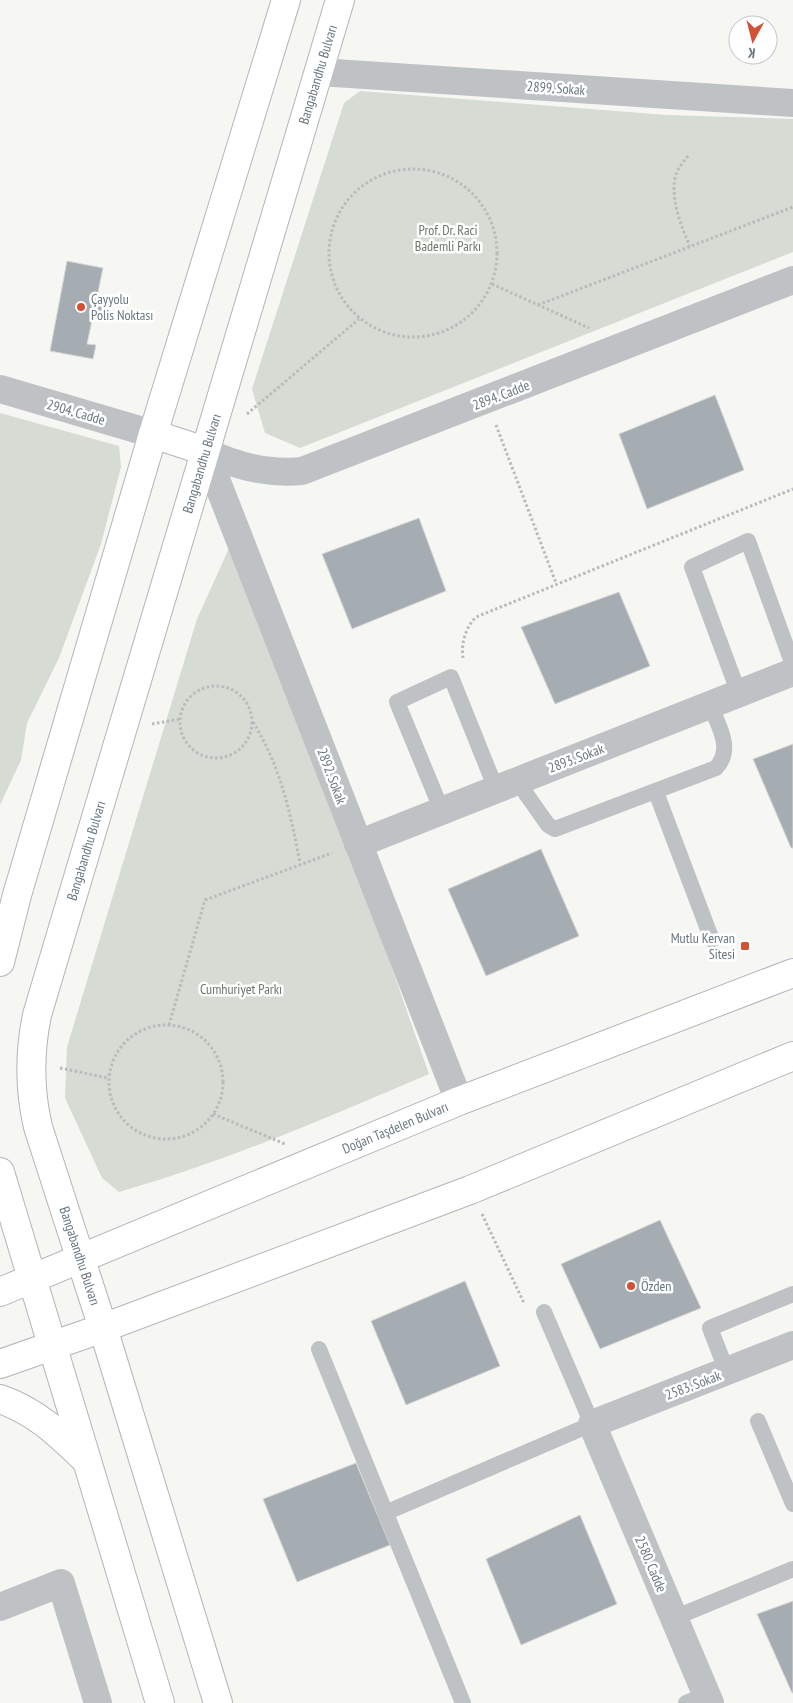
<svg xmlns="http://www.w3.org/2000/svg" width="793" height="1703" viewBox="0 0 793 1703" font-family="'PT Sans Narrow',sans-serif">
<style>
.green{fill:#d6dbd3}
.building{fill:#a6adb2;stroke:#d8d7d6}
.lines{fill:none;stroke-linecap:round;stroke-linejoin:round}
.secondary-casing{stroke:#b0b6b9;stroke-width:30}
.primary-casing{stroke:#b2b6b9;stroke-width:30}
.path{stroke:#b8bbbd;stroke-width:3;stroke-dasharray:2.5 2.5;stroke-linecap:butt}
.lane{stroke:#bec2c5;stroke-width:16}
.street{stroke:#bec2c5;stroke-width:28}
.secondary{stroke:#fff;stroke-width:28}
.primary{stroke:#fff;stroke-width:28}
.poi-dot{fill:#d35236;stroke:#fff;stroke-width:2}
.labels{text-anchor:middle;dominant-baseline:central;stroke-width:5;stroke-linejoin:round;paint-order:stroke}
.street-label{font-size:14px;fill:#687781;stroke:#fff}
.park-label{font-size:14px;fill:#6b7966;stroke:#fff}
.poi-label{font-size:14px;fill:#687781;stroke:#fff;text-anchor:start}
</style>
<rect width="100%" height="100%" fill="#f6f6f3"/>
<!-- green -->
<g class="green">
<path d="M360,91L666,115L793,119V252L300,448L265,433L252,389L344,103Z"/>
<path d="M0,413L119,446L121,467L101,544L59,658L27,723L21,760L0,805Z"/>
<path d="M231,544L335,806L429,1074C328,1117 225,1162 119,1192L102,1178L65,1098L67,1047L197,619Z"/>
</g>
<!-- building -->
<g class="building">
<path d="M67,261L103,268L97,297L106,299L102,318L93,316L87,344L96,345L93,359L50,351Z"/>
<path d="M715,395L744,470L647,509L619,434Z"/>
<path d="M419,518L446,591L352,629L322,554Z"/>
<path d="M619,592L650,666L555,704L521,627Z"/>
<path d="M793,744V848H791L753,759Z"/>
<path d="M541,849L579,936L486,976L448,889Z"/>
<path d="M660,1220L701,1308L600,1349L561,1264Z"/>
<path d="M465,1281L500,1366L406,1405L371,1321Z"/>
<path d="M356,1463L390,1545L297,1582L263,1499Z"/>
<path d="M580,1515L617,1604L521,1645L486,1559Z"/>
<path d="M793,1601V1693H792L757,1614Z"/>
</g>
<g class="lines">
<defs>
<g id="secondary">
<path id="s1" d="M0,1292L459,1101L793,973"/>
<path d="M0,1364L103,1328L470,1190L793,1056"/>
<path d="M0,1399C37,1412 59,1434 87,1461"/>
</g>
<g id="primary">
<path d="M153,434L205,451"/>
<path d="M0,962L17,895L153,434L286,0"/>
<path d="M0,1172L160,1703"/>
<path id="s2" d="M218,1703L103,1328L38,1127C29,1089 29,1054 37,1015L340,0"/>
</g>
</defs>
<!-- secondary casing -->
<use href="#secondary" class="secondary-casing"/>
<!-- primary casing -->
<use href="#primary" class="primary-casing"/>
<!-- path -->
<g class="path">
<path d="M688,156C684,161 679,167 677,172C668,193 681,227 690,246"/>
<circle cx="413" cy="253" r="84"/>
<path d="M492,284L589,328"/>
<path d="M538,305L793,207"/>
<path d="M247,414L359,319"/>
<path d="M496,425L556,583"/>
<path d="M463,658C461,644 465,628 476,617L793,489"/>
<circle cx="216" cy="722" r="36"/>
<path d="M253,722C281,768 290,811 300,863"/>
<path d="M152,724L180,719"/>
<path d="M169,1025L205,900L332,853"/>
<circle cx="166" cy="1082" r="57"/>
<path d="M60,1068L108,1078"/>
<path d="M213,1114L285,1144"/>
<path d="M482,1214L524,1303"/>
</g>
<!-- lane -->
<g class="lane">
<path d="M739,694L692,567L748,541L793,665"/>
<path d="M517,781L548,825L555,829L716,768C734,749 718,725 710,705"/>
<path d="M656,792L712,940"/>
<path d="M442,811L397,702L451,677L496,789"/>
<path d="M319,1349L463,1703"/>
<path d="M727,1372L710,1328L793,1294"/>
<path d="M758,1421L793,1504"/>
<path d="M385,1513L592,1424L544,1312"/>
<path d="M674,1618L793,1569"/>
<path d="M686,1703L706,1695"/>
</g>
<!-- street -->
<g class="street">
<path d="M319,72L793,103"/>
<path d="M0,389L153,434"/>
<path d="M205,451L459,1101"/>
<path d="M205,451C235,466 269,474 302,471L793,280"/>
<path d="M358,844L793,672"/>
<path d="M0,1607L61,1583L98,1703"/>
<path d="M710,1703L592,1424L793,1345"/>
</g>
<!-- secondary -->
<use href="#secondary" class="secondary"/>
<!-- primary -->
<use href="#primary" class="primary"/>
</g>
<!-- markers -->
<g class="poi-dot">
<circle cx="81" cy="307" r="5"/>
<rect x="740" y="941" width="10" height="10" rx="2.5"/>
<circle cx="631" cy="1286" r="5"/>
</g>
<g class="labels">
<!-- street labels -->
<g class="street-label">
<text stroke="none"><textPath href="#s2" startOffset="1698">Bangabandhu Bulvarı</textPath></text>
<text transform="translate(556 88) rotate(4)">2899. Sokak</text>
<text transform="translate(501 395) rotate(-21)">2894. Cadde</text>
<text transform="translate(76 412) rotate(16)">2904. Cadde</text>
<text stroke="none"><textPath href="#s2" startOffset="1292">Bangabandhu Bulvarı</textPath></text>
<text transform="translate(576 758) rotate(-21)">2893. Sokak</text>
<text transform="translate(332 776) rotate(69)">2892. Sokak</text>
<text stroke="none"><textPath href="#s2" startOffset="888">Bangabandhu Bulvarı</textPath></text>
<text stroke="none"><textPath href="#s1" startOffset="428">Doğan Taşdelen Bulvarı</textPath></text>
<text transform="translate(80 1256) rotate(72)">Bangabandhu Bulvarı</text>
<text transform="translate(693 1385) rotate(-21)">2583. Sokak</text>
<text transform="translate(651 1564) rotate(67)">2580. Cadde</text>
</g>
<!-- park labels -->
<g class="park-label">
<text x="448" y="230">Prof. Dr. Raci<tspan x="448" dy="16">Bademli Parkı</tspan></text>
<text x="241" y="989">Cumhuriyet Parkı</text>
</g>
<!-- poi labels -->
<g class="poi-label">
<text x="91" y="299">Çayyolu<tspan x="91" dy="16">Polis Noktası</tspan></text>
<text x="735" y="938" text-anchor="end">Mutlu Kervan<tspan x="735" dy="16">Sitesi</tspan></text>
<text x="641" y="1286">Özden</text>
</g>
</g>
<!-- north arrow -->
<g transform="translate(753 40) rotate(187)"><circle r="24" fill="#ffffff" stroke="#c3c9cd"/>
<path d="M0-4L9 19L0 12L-9 19Z" fill="#d35236"/>
<text y="-8" font-size="14" font-weight="bold" text-anchor="middle" fill="#687781">K</text>
</g>
</svg>
